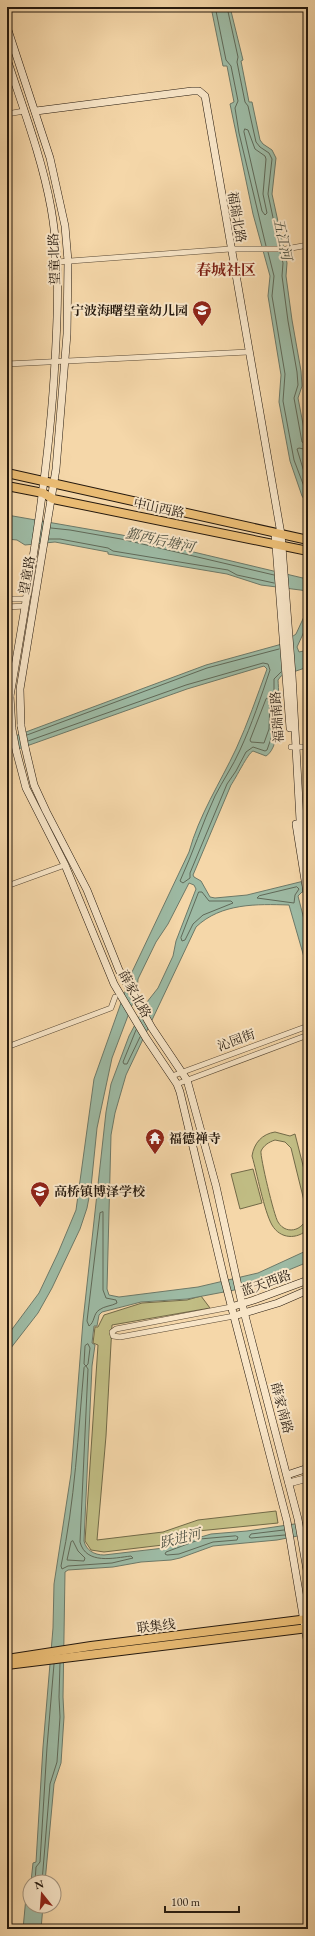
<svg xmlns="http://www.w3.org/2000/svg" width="315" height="1936" viewBox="0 0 315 1936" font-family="'EB Garamond','Noto Serif SC',serif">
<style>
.green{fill:#c1bd84;stroke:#726a48;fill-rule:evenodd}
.water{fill:#9dbaa4;stroke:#6d7968}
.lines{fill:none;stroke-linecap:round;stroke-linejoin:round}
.shore{stroke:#606958;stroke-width:1}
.street-casing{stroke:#584834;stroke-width:6}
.secondary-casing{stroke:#24180d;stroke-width:8}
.primary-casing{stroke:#24180d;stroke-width:10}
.street{stroke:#f8e5c7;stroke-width:5}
.secondary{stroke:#f8e5c7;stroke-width:7}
.primary{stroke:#eabc74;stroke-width:8}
.secondary-bridge-casing{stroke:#24180d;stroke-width:8;stroke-linecap:butt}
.secondary-bridge{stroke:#f8e5c7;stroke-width:7}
.labels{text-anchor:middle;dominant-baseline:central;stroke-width:4;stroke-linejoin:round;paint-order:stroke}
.street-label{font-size:13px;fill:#24180d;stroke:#f8e5c7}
.poi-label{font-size:13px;font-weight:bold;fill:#24180d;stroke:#f8e5c7;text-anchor:start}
.water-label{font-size:14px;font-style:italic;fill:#4e5142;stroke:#f8e5c7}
.quarter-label{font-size:15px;font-weight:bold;fill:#7a1f14;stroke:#f8e5c7}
</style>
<rect width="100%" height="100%" fill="#f5d7a9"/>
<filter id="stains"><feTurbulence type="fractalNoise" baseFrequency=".005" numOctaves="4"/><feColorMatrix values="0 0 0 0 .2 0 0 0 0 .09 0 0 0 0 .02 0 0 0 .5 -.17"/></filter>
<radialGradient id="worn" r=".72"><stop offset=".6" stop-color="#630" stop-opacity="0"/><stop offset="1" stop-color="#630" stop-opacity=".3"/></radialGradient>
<!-- green -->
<g class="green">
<path d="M275,1132L290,1136L295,1134L308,1185V1229C297,1240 280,1239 272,1225C264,1211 257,1173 252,1156C254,1143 262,1134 275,1132ZM275,1140L285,1142L291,1148L307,1213C307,1229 287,1237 278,1222C274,1216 260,1157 261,1151C264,1145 269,1142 275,1140Z"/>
<path d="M253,1169L262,1203L240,1209L231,1174Z"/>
<path d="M201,1296L210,1308L112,1325L106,1436L97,1540L163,1532L198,1520L276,1511L278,1523L198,1531L163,1545L104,1552L91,1550L85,1541L98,1345L93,1343L95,1327H98L104,1315L142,1303L187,1300Z"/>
</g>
<!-- water -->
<g class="water">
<path d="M207,7H230L243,60L241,61L249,102H252L260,140L263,144L272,150L276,158L272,194L287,263L286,276L292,320L301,371L302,386L298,398L308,450V505L302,496L290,461L279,402L281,375L268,296L270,276L253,214L230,104L234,102L227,66H223L212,12Z"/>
<path d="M7,515L122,535L307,579L308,591L261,585L227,574L108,554V552L55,542L25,545L17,540L7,539Z"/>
<path d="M308,608V623L297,647L299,652L308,650V667L281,676L278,680C279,696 282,747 266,756L253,751C248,753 236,778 231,785L193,875L194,877L201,881L210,897L215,898L247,895L308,880V891L302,892L298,896L308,935V971L289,905C257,904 221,903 196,927L126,1075L115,1113L111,1135L107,1289L109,1295L119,1297L198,1287L258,1273L308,1250V1262L245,1288L187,1299L141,1302L102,1312L99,1315L97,1326H94L92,1343L95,1345L92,1366L84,1541C86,1550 94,1555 104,1555L164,1548L211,1534L247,1531L308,1522V1534L277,1540L213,1546L180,1558L171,1560L141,1562L113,1567L68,1570L65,1572L63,1697L64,1717L61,1763L54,1784L45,1882H31L33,1863L36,1862L43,1747L53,1628L54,1584L71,1474L83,1321L106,1112L111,1084L129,1036L147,1002L158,988L173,956L176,941L196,889L194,885L189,883L168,924L156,942L138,979L137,992L112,1058L97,1128L91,1187L87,1208L80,1229L52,1288L38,1313L7,1353V1336L39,1293L58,1253L76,1210L94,1079L132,972L189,852C199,815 220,783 236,749C248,723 257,696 267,669L264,666L187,689L7,753V739L206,665L282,644L296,634Z"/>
<path d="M30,1893V1906H43L41,1929H23L26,1897Z"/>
</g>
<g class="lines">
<!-- shore -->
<g class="shore">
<path d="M213,7L216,11L226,60L231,66L238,101L235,108L239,133L266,246"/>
<path d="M227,7L238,57L237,62L245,102L248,106L256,142L260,147L269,153L272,159L268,194L279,246"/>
<path d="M245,129L248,130L255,149L265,156L266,159L263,194L267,213L265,215L262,211L244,132Z"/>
<path d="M268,252L274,276L272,296L285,374L283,401L294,460L308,497"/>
<path d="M280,252L283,263L282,276L288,321L297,372L298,385L294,398L302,442L308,445"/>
<path d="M308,450L299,448L297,449L308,485"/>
<path d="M51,528L70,530L121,539L274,575"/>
<path d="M49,539H60L108,548L113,551L228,570L237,575L274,583"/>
<path d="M268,698L270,700L269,729L264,743L251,742L250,740L266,699Z"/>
<path d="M27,735L207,668L279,649"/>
<path d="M28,741L186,685L263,663L268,664L270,670C261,697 252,724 240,750C233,766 223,780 215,796C202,824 193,853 180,881L183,883L190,878V873L227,784L236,771L246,752L253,747L265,751L267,750L274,730V679L281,672"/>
<path d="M297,887L299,889L295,895L294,903L257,898L259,896Z"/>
<path d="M199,892H202L209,901H231L233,903L203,915L193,924L185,940L182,941L181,938Z"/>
<path d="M136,1030L123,1062L124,1064H127L140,1037"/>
<path d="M103,1212V1290L106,1298L116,1300L117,1303C112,1306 104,1306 99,1310C93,1314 95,1322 89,1326L87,1321L100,1213Z"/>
<path d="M88,1344L90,1348L88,1364L86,1366L84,1364L85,1346Z"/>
<path d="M86,1366L88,1369L80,1542C86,1565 114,1558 131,1556L133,1558L112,1563L68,1566L62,1569L61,1566C75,1501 78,1435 84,1368Z"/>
<path d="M284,1530L251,1534L249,1537L251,1538L285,1535"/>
<path d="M236,1536L238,1537L237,1540L213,1542L179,1554L167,1555L165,1554L166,1552L201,1539Z"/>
<path d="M73,1541L78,1551L85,1558L84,1561L67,1560L71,1542Z"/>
<path d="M35,1882L36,1867L40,1862L47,1747L54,1664"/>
<path d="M42,1882L50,1784L57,1762L60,1717L59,1697L60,1663"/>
</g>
<defs>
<g id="street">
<path d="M7,114L24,111"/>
<path d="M57,262L230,249H286L308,245"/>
<path d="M7,364L248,352"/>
<path d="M7,599H26"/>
<path d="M7,607L25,606"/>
<path d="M291,747H308"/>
<path d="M7,886L65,865"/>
<path d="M7,1047L111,1008L115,997"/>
<path d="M172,1076L308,1026"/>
<path d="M177,1084L308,1035"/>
<path d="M231,1307L116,1329L112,1332L113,1336L120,1337L234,1316"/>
</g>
<g id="secondary">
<path d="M7,27L50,158L65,226L68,261L67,334L56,469L20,689L21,726"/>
<path d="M7,59C23,108 42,158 51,208C60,259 58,309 55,361C49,474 29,584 10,696L7,700"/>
<path d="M36,111L192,91H199L205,96L281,534L292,675L300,820L308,871"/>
<path d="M275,533L290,728"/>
<path d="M10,696L12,729"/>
<path d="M25,747L34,785L46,811L87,890L119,970L152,1028L187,1080L216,1186L242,1304L298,1519L308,1576"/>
<path d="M16,750L26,788L65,865L114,984L146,1038L177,1084L180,1092L224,1278L287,1521L308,1645"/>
<path d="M296,824L308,899"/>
<path d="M231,1307L254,1300L308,1280"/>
<path d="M234,1316L278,1303L308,1290"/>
<path d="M287,1475L308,1468"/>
<path d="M289,1483L308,1478"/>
</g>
<g id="primary">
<path d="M7,473L308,540"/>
<path d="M7,486L43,493L53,499L308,551"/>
<path d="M7,1659L91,1646L308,1619"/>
<path d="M7,1665L308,1628"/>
</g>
</defs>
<!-- street casing -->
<use href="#street" class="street-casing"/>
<!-- secondary casing -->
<use href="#secondary" class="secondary-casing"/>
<!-- primary casing -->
<use href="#primary" class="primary-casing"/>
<!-- street -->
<use href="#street" class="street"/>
<!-- secondary -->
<use href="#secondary" class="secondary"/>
<!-- primary -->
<use href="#primary" class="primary"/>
<defs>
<g id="secondary-bridge">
<path d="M21,726L25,747"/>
<path d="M12,729L16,750"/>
</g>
</defs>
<!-- secondary-bridge casing -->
<use href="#secondary-bridge" class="secondary-bridge-casing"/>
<!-- secondary-bridge -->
<use href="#secondary-bridge" class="secondary-bridge"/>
</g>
<!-- icons -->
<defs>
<symbol id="school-pin" viewBox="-11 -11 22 30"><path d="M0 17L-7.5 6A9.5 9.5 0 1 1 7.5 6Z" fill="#8f2418" stroke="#f8e5c7"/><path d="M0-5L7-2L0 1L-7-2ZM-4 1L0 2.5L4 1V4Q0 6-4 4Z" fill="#fff"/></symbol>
<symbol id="temple-pin" viewBox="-11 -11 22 30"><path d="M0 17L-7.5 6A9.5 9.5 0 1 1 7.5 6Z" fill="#8f2418" stroke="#f8e5c7"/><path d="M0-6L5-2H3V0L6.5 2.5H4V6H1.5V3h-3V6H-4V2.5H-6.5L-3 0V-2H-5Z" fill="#fff"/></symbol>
</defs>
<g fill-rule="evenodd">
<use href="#school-pin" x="191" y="299" width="22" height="30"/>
<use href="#temple-pin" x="144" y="1127" width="22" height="30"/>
<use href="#school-pin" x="29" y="1180" width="22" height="30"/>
</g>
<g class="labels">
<!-- street labels -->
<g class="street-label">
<text transform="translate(237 217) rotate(80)">福瑞北路</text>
<text transform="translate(54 259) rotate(-92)">望童北路</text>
<text transform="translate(159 508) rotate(12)">中山西路</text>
<text transform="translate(27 575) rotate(-80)">望童路</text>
<text transform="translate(277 717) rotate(-94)">福瑞南路</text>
<text transform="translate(135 994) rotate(61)">薛家北路</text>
<text transform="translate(236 1040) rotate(-20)">沁园街</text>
<text transform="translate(266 1283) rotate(-20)">蓝天西路</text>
<text transform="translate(282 1408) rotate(75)">薛家南路</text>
<text transform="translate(156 1626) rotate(-7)">联集线</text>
</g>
<!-- poi labels -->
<g class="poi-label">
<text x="188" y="310" text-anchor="end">宁波海曙望童幼儿园</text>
<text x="169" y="1138">福德禅寺</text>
<text x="54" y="1191">高桥镇博泽学校</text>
</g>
<!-- water labels -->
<g class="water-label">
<text transform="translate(283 239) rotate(78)">五江河</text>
<text transform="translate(160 540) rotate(12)">鄞西后塘河</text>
<text transform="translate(180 1538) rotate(-14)">跃进河</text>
</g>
<!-- quarter labels -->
<g class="quarter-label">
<text x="226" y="269">春城社区</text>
</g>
</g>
<!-- margin -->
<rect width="315" height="1936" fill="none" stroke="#f5d7a9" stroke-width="24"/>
<rect x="8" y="8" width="299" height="1920" fill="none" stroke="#24180d" stroke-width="2"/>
<rect x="12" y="12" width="291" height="1912" fill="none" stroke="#24180d"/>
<!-- north arrow -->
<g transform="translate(42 1894) rotate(343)"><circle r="19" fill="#f8e5c7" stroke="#a3937d"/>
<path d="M0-3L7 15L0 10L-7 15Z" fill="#8f2418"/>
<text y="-6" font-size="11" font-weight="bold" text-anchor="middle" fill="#24180d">N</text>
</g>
<!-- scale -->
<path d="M165 1906v6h74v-6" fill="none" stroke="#24180d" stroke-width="2"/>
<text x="171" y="1906" font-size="12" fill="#24180d" stroke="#f8e5c7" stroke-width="3" paint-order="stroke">100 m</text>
<rect width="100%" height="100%" filter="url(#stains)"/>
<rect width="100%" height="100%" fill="url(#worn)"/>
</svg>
